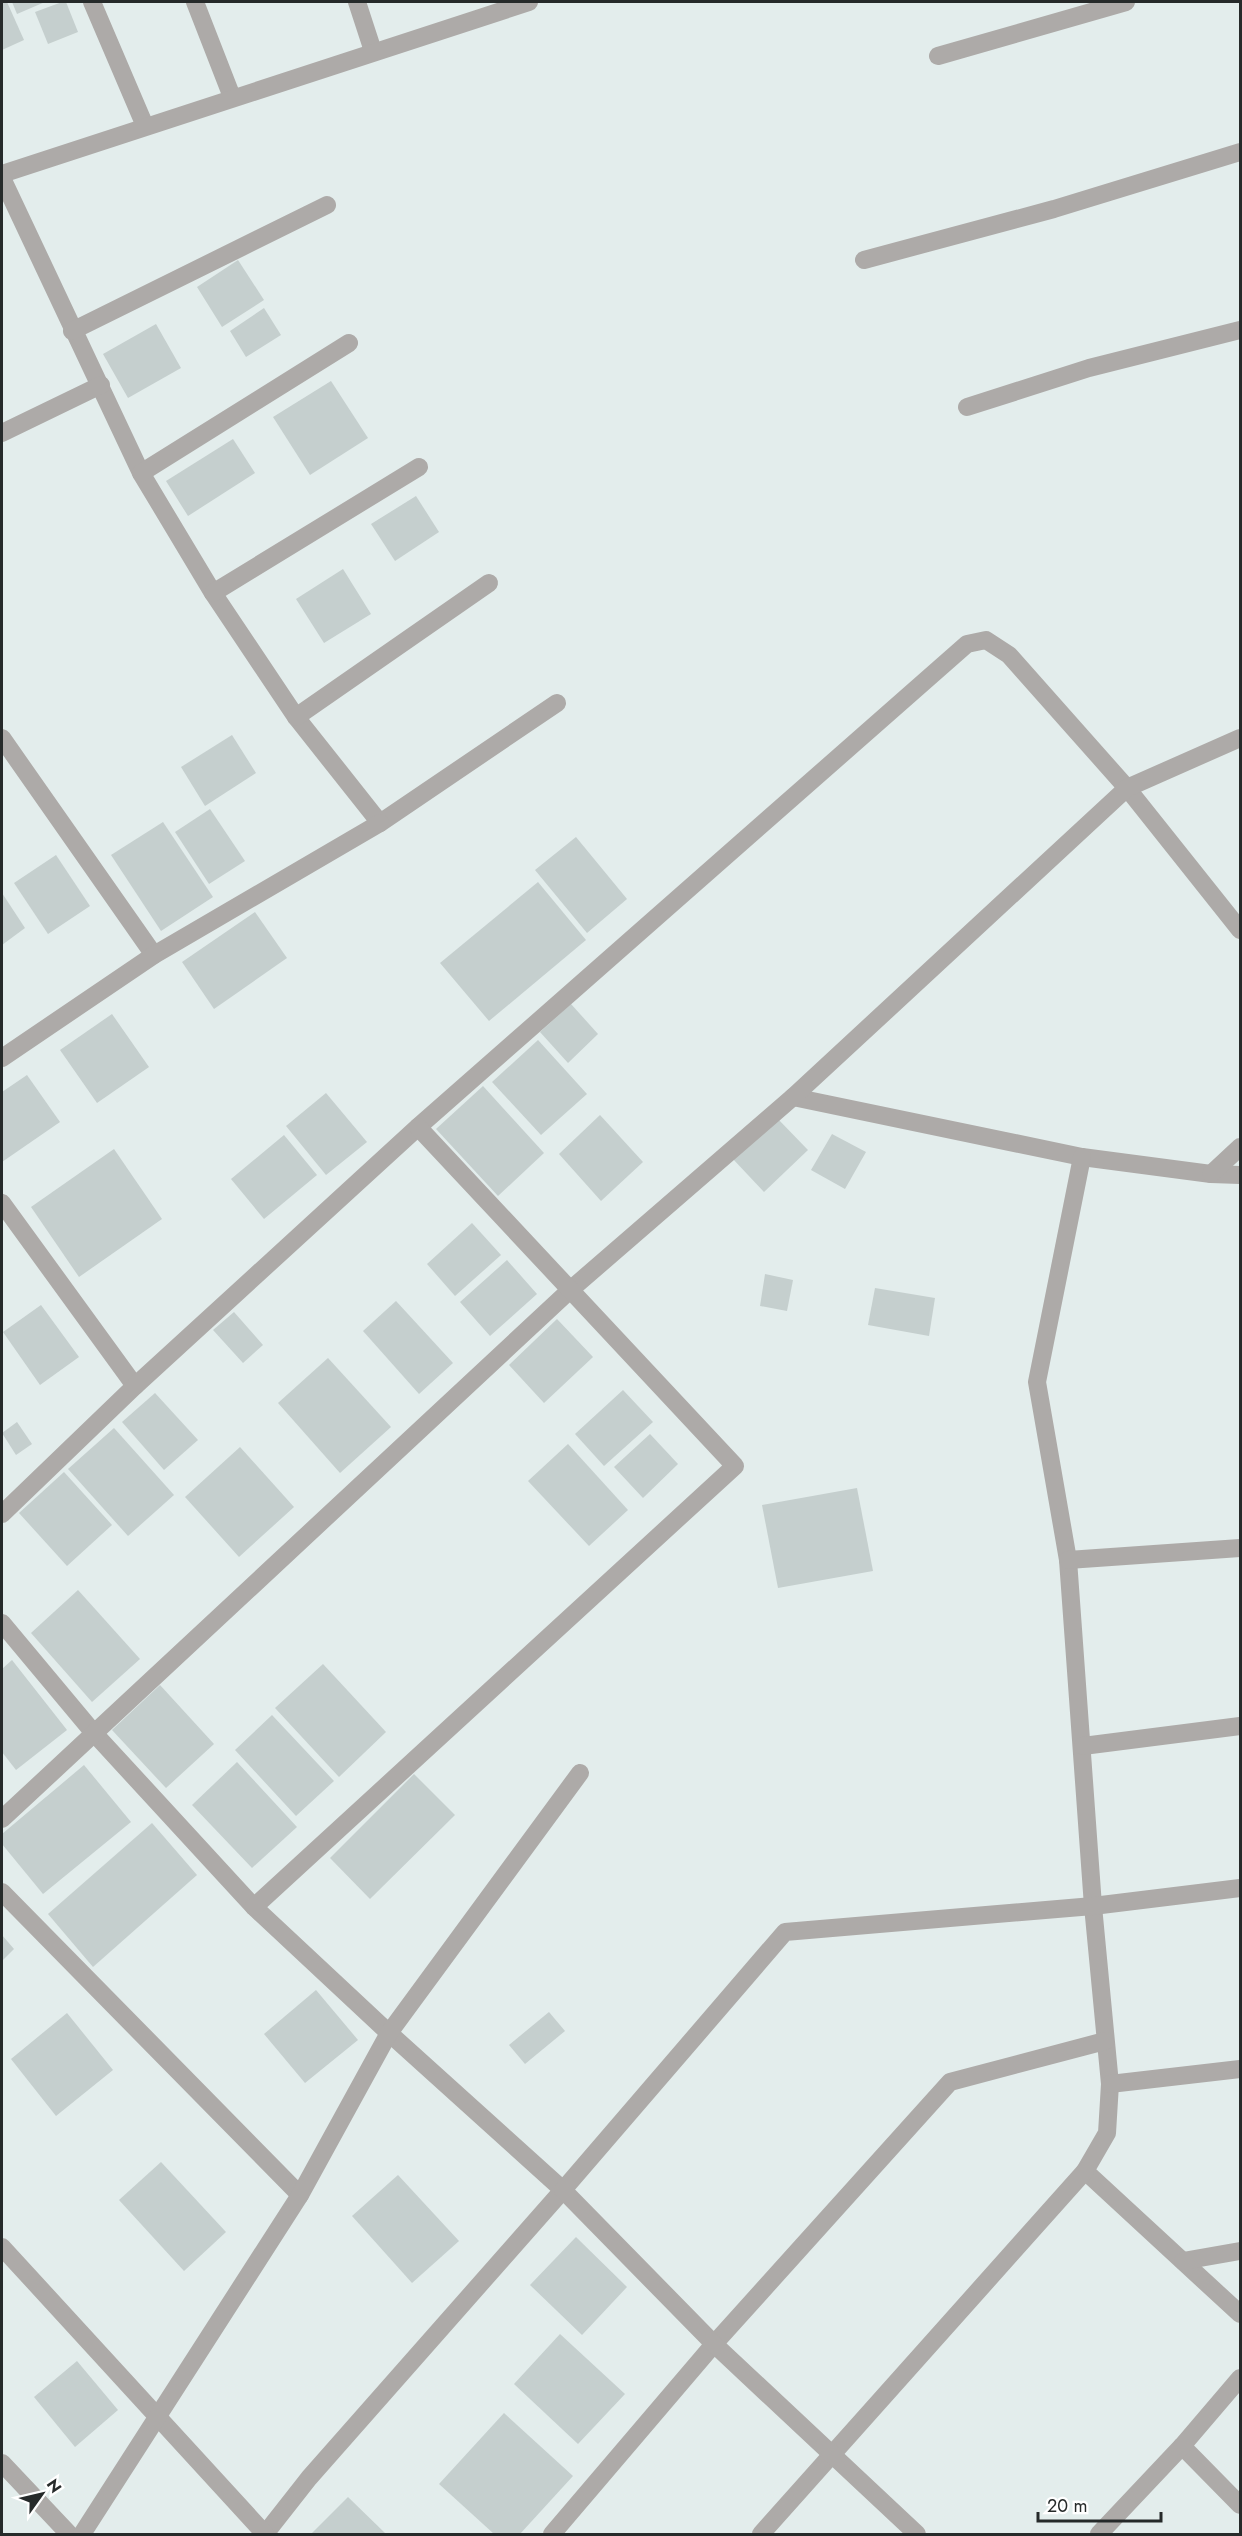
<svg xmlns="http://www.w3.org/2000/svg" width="1242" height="2536" viewBox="0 0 1242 2536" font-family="Jost,sans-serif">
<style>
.building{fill:#c5cfce}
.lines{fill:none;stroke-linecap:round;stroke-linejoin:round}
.minor{stroke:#adaaa8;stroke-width:18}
</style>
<rect width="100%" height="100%" fill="#e3edec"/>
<!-- building -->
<g class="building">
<path d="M2,2H7L24,40L2,50Z"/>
<path d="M12,2H45L17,14Z"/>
<path d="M62,2H66L78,32L48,44L35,12Z"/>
<path d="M238,260L264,300L222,327L197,287Z"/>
<path d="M264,308L281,335L246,357L230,331Z"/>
<path d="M156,324L181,368L128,398L103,354Z"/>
<path d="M331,381L368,438L310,475L273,417Z"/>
<path d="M233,439L255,473L188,516L166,481Z"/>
<path d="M416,496L439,532L395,561L371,524Z"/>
<path d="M343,569L371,614L324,643L296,599Z"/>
<path d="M232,735L256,773L205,806L181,767Z"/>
<path d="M210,809L245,861L209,884L175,832Z"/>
<path d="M163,822L213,897L161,931L111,855Z"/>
<path d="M576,837L627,899L587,933L535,870Z"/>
<path d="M56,855L90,906L48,934L14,883Z"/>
<path d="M538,882L586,940L489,1021L440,963Z"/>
<path d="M2,893L25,928L2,945Z"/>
<path d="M255,912L287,958L214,1009L182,962Z"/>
<path d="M571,1004L598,1034L568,1063L540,1032Z"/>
<path d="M112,1014L149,1067L97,1103L60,1050Z"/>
<path d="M538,1040L587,1094L541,1135L492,1082Z"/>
<path d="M27,1075L60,1122L2,1162V1092Z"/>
<path d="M483,1086L544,1153L498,1196L436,1129Z"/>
<path d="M326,1093L367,1142L326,1175L286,1126Z"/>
<path d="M600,1115L643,1162L601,1201L559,1154Z"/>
<path d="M776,1117L808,1150L764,1192L732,1158Z"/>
<path d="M832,1134L866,1152L845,1189L811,1170Z"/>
<path d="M284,1135L317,1175L264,1219L231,1179Z"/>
<path d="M114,1149L162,1219L79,1277L31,1207Z"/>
<path d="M472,1223L501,1255L455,1296L427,1264Z"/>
<path d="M507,1260L537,1294L490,1336L460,1302Z"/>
<path d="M765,1274L793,1280L787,1311L760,1306Z"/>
<path d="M875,1288L935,1298L929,1336L868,1325Z"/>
<path d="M396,1301L453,1363L419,1394L363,1331Z"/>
<path d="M41,1305L79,1357L40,1385L3,1332Z"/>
<path d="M234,1312L263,1345L243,1363L213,1330Z"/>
<path d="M557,1319L593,1357L544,1403L509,1365Z"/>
<path d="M328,1358L391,1427L340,1473L278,1403Z"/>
<path d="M623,1390L653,1422L604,1466L575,1434Z"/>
<path d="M155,1393L198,1440L164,1470L122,1422Z"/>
<path d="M17,1422L32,1444L16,1455L2,1433Z"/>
<path d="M114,1428L174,1495L128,1536L68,1469Z"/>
<path d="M650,1434L678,1464L643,1498L614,1467Z"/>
<path d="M568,1444L628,1510L589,1546L528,1481Z"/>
<path d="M240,1447L294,1507L239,1557L185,1497Z"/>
<path d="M64,1472L112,1525L67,1566L19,1513Z"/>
<path d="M857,1488L873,1571L778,1588L762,1505Z"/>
<path d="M78,1590L140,1659L92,1702L31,1633Z"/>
<path d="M12,1660L67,1730L16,1770L2,1752V1669Z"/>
<path d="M323,1664L386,1732L339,1777L275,1708Z"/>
<path d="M160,1685L214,1744L166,1788L112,1730Z"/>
<path d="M272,1715L334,1781L296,1816L235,1750Z"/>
<path d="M237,1762L297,1827L252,1868L192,1805Z"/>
<path d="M84,1765L131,1822L43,1894L2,1844V1834Z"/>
<path d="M414,1774L455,1815L370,1899L330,1858Z"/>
<path d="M152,1823L197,1875L93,1967L48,1914Z"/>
<path d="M2,1935L14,1949L2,1961Z"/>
<path d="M316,1990L358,2040L305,2083L264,2034Z"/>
<path d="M549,2012L565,2031L525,2064L509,2045Z"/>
<path d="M67,2013L113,2070L56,2116L11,2059Z"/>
<path d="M161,2162L226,2232L184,2271L119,2200Z"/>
<path d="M398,2175L459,2241L412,2283L352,2216Z"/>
<path d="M576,2237L627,2287L582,2335L530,2285Z"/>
<path d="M560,2334L625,2394L578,2444L514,2384Z"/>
<path d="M77,2361L118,2410L75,2447L34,2397Z"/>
<path d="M504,2413L573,2476L520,2534H494L439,2484Z"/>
<path d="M348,2497L386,2534H311Z"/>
</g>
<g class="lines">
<!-- minor -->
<g class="minor">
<path d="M92,2L145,126"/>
<path d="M195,2L232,97"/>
<path d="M357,2L373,51"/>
<path d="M938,56L1126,2"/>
<path d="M2,174L529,2"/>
<path d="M2,178L141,473L213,593L296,717L380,823L557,703"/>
<path d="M864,260L1054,209L1240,152"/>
<path d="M72,331L327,205"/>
<path d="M967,407L1089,368L1240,330"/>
<path d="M2,433L101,385"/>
<path d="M141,473L349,343"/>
<path d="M213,593L419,467"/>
<path d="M296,717L489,583"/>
<path d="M2,738L154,955"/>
<path d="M2,1058L154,955L380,823"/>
<path d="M793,1097L1082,1157L1211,1174L1240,1175"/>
<path d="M1082,1157L1037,1382L1068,1560L1093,1906L1110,2084L1107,2133L1085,2171L1240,2314"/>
<path d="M1211,1174L1240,1147"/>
<path d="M2,1203L135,1386"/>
<path d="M2,1514L135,1386L418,1127L967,644L986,640L1009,655L1127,788L1240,930"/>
<path d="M1068,1560L1240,1548"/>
<path d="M2,1623L93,1732L254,1907L389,2033L563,2190L309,2478L265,2534"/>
<path d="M1083,1746L1240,1726"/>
<path d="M2,1819L569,1291L793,1097L1127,788L1240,738"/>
<path d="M2,1892L300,2195"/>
<path d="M254,1907L735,1466L418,1127"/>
<path d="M1110,2084L1240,2069"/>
<path d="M2,2247L265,2534"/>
<path d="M1183,2261L1240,2251"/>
<path d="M1182,2446L1240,2505"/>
<path d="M2,2463L69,2534"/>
<path d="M82,2534L300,2195L389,2033L580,1773"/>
<path d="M552,2534L714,2344L950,2082L1105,2041"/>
<path d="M761,2534L1085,2171"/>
<path d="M917,2534L714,2344L563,2190L785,1932L1093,1906L1240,1888"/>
<path d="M1099,2534L1182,2446L1240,2378"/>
</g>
</g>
<!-- border -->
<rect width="1242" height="2536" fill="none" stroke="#262a2a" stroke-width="6"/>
<!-- north arrow -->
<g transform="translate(42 2494) rotate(56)" stroke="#ffffff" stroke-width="4.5" paint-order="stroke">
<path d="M0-4.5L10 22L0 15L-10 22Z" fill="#262a2a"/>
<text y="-9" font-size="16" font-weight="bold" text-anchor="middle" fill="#262a2a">N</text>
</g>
<!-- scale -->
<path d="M1038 2512v9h123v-9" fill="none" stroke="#262a2a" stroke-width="3"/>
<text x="1047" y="2512" font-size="18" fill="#262a2a" stroke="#ffffff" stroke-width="4.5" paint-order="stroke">20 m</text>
</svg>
